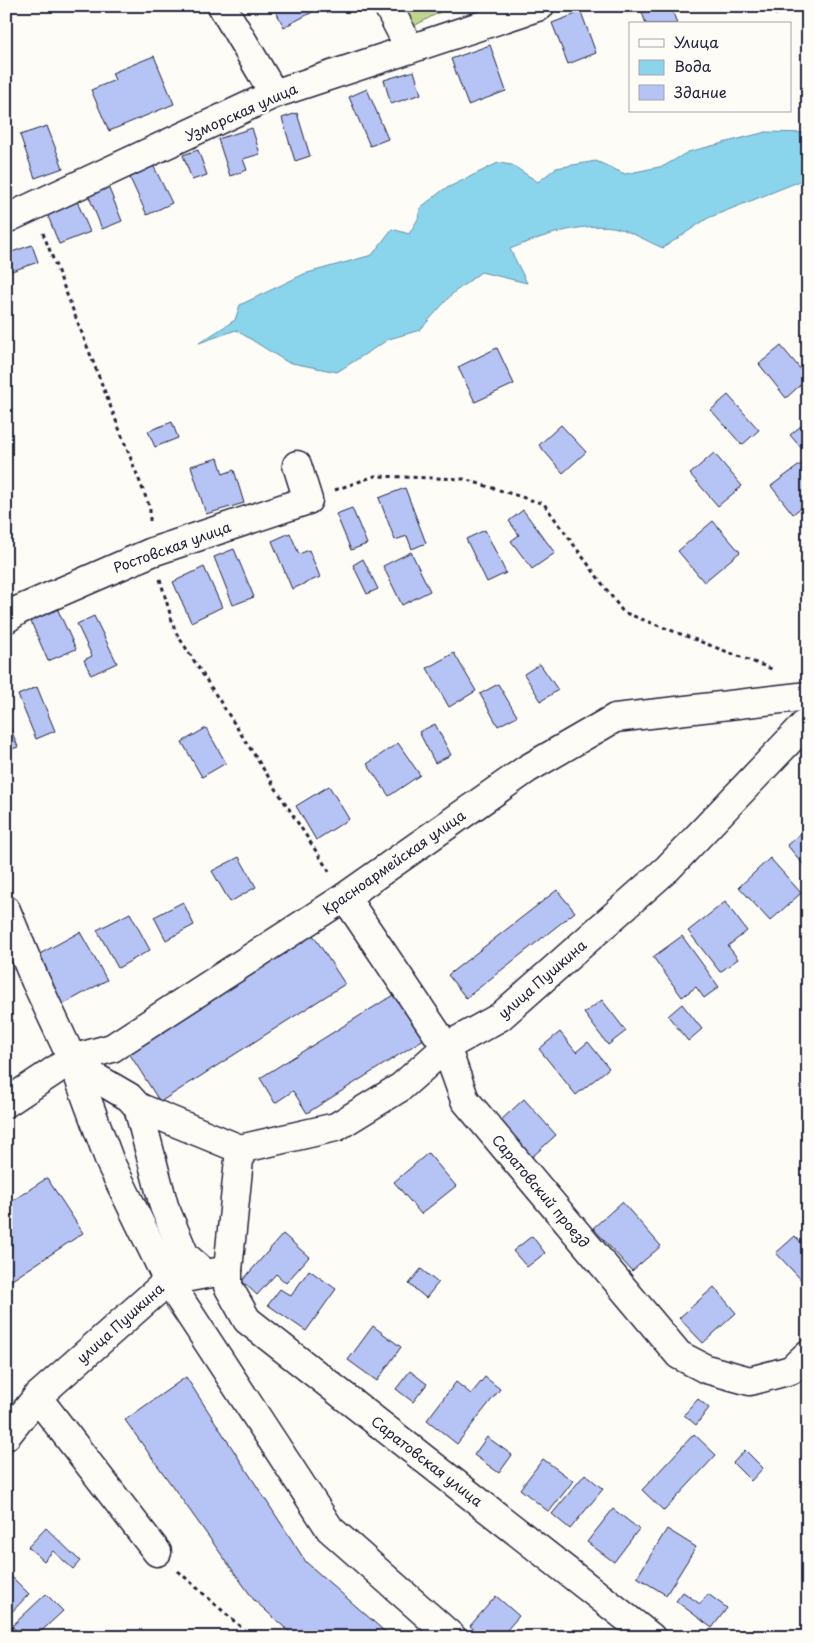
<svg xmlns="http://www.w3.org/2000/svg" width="814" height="1643" viewBox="0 0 814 1643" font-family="'Playpen Sans',sans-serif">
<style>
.green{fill:#c0d58a;stroke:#717c62}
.water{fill:#8bd5ec;stroke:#618da5}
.building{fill:#b6c4f5;stroke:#22223b}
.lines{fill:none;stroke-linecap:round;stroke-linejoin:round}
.minor-casing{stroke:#22223b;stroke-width:31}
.path{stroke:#22223b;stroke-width:3;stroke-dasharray:4 4;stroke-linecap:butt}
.minor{stroke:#fdfcf7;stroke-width:28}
.labels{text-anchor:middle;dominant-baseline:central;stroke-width:5;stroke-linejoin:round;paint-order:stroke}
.street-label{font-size:14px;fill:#22223b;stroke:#fdfcf7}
</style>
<rect width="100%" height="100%" fill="#fdfcf7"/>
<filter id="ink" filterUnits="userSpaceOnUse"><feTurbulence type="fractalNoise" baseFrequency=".02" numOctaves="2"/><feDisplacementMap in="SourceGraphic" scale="10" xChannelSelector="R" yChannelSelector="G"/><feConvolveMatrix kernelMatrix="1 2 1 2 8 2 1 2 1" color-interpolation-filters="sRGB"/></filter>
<g filter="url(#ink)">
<!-- green -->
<path class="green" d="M372,6H451L390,39Z"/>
<!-- water -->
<path class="water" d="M766,132L808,133V178L708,218L663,248C648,242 629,230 613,227C578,223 542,236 510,249L527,283L481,272L452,294L420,330L389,339L337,372L287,362L236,330L199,343L235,320L240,305L304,274L372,255L392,229L409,234L418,219L420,208L443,190L498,163L512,165L538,182L556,168L596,161L625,174L664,166L688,152Z"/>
<!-- building -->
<g class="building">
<path d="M273,6H324L284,27Z"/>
<path d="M640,6H671L677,24H646Z"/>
<path d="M772,6H803L775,15Z"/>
<path d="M581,12L596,53L568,64L552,23Z"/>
<path d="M490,45L506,91L468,105L451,59Z"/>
<path d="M154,56L174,104L109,131L91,90L115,80L112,73Z"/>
<path d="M414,71L421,94L391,104L384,80Z"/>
<path d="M367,89L388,139L370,146L349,97Z"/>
<path d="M297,113L310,156L295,161L282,118Z"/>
<path d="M47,126L63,168L35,178L20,135Z"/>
<path d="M252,128L260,154L243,159L247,170L230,176L218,139Z"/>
<path d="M198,150L207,175L192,180L183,155Z"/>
<path d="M153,165L172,203L147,215L129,176Z"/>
<path d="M108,186L122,221L102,229L88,194Z"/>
<path d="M76,199L90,232L59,244L46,211Z"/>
<path d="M32,245L38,262L6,273V254Z"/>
<path d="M781,346L808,378L786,398L759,364Z"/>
<path d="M497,348L514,384L475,402L458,367Z"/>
<path d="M728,395L759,430L742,445L711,410Z"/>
<path d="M172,422L178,438L155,447L148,431Z"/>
<path d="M561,425L586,452L563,473L539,445Z"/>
<path d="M801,426L808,435V456L790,435Z"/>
<path d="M714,453L742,486L718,506L690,474Z"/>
<path d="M218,458L223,474L234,470L244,503L206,514L191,466Z"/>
<path d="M801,464L808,473V502L793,514L771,486Z"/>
<path d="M405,488L426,543L412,549L407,536L395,540L379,498Z"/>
<path d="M352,508L367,544L351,550L336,514Z"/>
<path d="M523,510L555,553L532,569L511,541L519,535L509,521Z"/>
<path d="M713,521L740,552L704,582L678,551Z"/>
<path d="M485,530L506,573L487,582L466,539Z"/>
<path d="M290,533L299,554L309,550L320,577L292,589L272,541Z"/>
<path d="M234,549L254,597L233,605L214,557Z"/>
<path d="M411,552L430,591L402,605L383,566Z"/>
<path d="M363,559L378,589L367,594L353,565Z"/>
<path d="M204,567L222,607L191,622L173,582Z"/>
<path d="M56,606L76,649L48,661L29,617Z"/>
<path d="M94,616L117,663L91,675L84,660L92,656L77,624Z"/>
<path d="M454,653L476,691L449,707L427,668Z"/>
<path d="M540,664L558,690L541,701L524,674Z"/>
<path d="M498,684L517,716L498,726L480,694Z"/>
<path d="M37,687L55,731L36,739L18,695Z"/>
<path d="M6,717L18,747L6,751Z"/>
<path d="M435,724L451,755L435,763L419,732Z"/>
<path d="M206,728L226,763L202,777L182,742Z"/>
<path d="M398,743L420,775L389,796L367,764Z"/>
<path d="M329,786L349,819L316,840L296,806Z"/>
<path d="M808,827V870L787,845Z"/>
<path d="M239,857L256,887L230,902L212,871Z"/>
<path d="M770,858L801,893L770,921L739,887Z"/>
<path d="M557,890L575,912L466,998L448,975Z"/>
<path d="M183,902L194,925L166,940L154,917Z"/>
<path d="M725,902L747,931L728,946L738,959L720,972L688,931Z"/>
<path d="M130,913L150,950L118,968L97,930Z"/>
<path d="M80,932L107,980L62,1005L36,956Z"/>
<path d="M313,935L345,984L160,1102L129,1053Z"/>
<path d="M682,936L719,987L704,998L696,987L682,997L653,957Z"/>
<path d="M398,992L427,1037L307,1113L293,1091L275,1103L260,1078Z"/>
<path d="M602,1000L626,1031L608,1045L584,1013Z"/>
<path d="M682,1004L702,1029L688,1041L668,1016Z"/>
<path d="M560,1032L576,1052L588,1042L609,1068L576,1095L539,1049Z"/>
<path d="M524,1099L556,1135L531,1158L499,1122Z"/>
<path d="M428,1153L456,1186L421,1214L394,1182Z"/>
<path d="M47,1178L83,1233L6,1284V1205Z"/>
<path d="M622,1202L661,1246L632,1271L593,1228Z"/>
<path d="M283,1234L309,1257L286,1283L276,1274L257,1295L242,1281Z"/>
<path d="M532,1236L545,1253L527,1267L513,1251Z"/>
<path d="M795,1236L808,1250V1287L776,1253Z"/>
<path d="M421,1269L438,1283L426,1298L409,1284Z"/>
<path d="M309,1270L336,1289L306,1331L268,1305L280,1289L291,1296Z"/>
<path d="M714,1287L736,1313L703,1343L679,1318Z"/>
<path d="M373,1326L401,1347L377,1381L348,1360Z"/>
<path d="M410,1371L427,1384L413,1402L396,1389Z"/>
<path d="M186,1377L306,1562L391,1637H295L254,1600L125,1420Z"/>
<path d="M485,1377L500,1389L457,1444L427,1420L456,1382L471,1394Z"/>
<path d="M698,1399L709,1408L696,1425L684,1415Z"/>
<path d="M694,1434L716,1455L664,1511L642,1490Z"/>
<path d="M487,1437L512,1455L499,1473L474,1455Z"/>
<path d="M745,1450L763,1468L751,1481L733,1463Z"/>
<path d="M543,1459L573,1481L549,1512L520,1489Z"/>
<path d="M585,1474L603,1489L570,1529L552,1514Z"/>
<path d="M613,1509L639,1529L614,1562L587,1542Z"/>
<path d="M46,1528L80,1561L73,1569L53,1551L44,1561L28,1547Z"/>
<path d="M667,1529L696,1547L666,1595L637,1577Z"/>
<path d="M6,1571L29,1594L6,1618Z"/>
<path d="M683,1592L700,1604L708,1594L727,1608L712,1628L676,1601Z"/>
<path d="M46,1594L63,1611L35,1637H22L12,1626Z"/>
<path d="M496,1596L519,1616L501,1637H483L470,1626Z"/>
</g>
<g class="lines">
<defs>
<g id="minor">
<path d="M222,6L274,94"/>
<path d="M388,6L410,49"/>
<path d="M6,219L274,94L540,6"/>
<path d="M6,619L19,610L152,552L308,500L297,465"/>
<path d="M345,897L446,1047L465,1100L679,1355L706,1369L750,1381L791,1370L808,1354"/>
<path d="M6,910L35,980L72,1059L110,1162L168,1281L330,1529L452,1637"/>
<path d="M82,1056L93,1076L129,1097L138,1107L164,1206L185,1256L206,1274"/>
<path d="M6,1103L72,1059L112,1048L345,897L527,769L615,718L808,696"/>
<path d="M138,1107L240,1149"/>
<path d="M228,1270V1286L247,1320L651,1637"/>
<path d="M37,1397L157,1552"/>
<path d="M6,1436L37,1397L168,1281L228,1270L240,1149L336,1127L401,1087L446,1047L500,1017L668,868L808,721"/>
</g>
</defs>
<!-- minor casing -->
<use href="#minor" class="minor-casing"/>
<!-- path -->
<g class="path">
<path d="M43,233L150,508V522"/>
<path d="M335,490L375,476L464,479L544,504L623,612L772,669"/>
<path d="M160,579L175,631L330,873"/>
<path d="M178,1571L252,1637"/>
</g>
<!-- minor -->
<use href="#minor" class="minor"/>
</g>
</g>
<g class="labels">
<!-- street labels -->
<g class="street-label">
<text transform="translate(241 112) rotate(-24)">Узморская улица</text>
<text transform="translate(172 547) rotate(-20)">Ростовская улица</text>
<text transform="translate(394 862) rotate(-35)">Красноармейская улица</text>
<text transform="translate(542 979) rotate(-41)">улица Пушкина</text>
<text transform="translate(541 1191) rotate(50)">Саратовский проезд</text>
<text transform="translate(120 1323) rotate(-42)">улица Пушкина</text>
<text transform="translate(427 1461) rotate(38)">Саратовская улица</text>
</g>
</g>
<!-- margin -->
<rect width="814" height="1643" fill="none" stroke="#fdfcf7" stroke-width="25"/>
<rect x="12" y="12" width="789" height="1618" fill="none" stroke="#22223b" stroke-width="2" filter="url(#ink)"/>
<!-- legend -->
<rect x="629" y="22" width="162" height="90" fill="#fdfcf7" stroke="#a5a5ac"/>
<rect x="639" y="39" width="25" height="8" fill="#fdfcf7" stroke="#a5a5ac"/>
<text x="674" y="48" font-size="15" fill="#22223b">Улица</text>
<rect x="639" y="60" width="25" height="15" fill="#8bd5ec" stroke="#a5a5ac"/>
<text x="674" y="72" font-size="15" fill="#22223b">Вода</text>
<rect x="639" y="85" width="25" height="15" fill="#b6c4f5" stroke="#a5a5ac"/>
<text x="674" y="98" font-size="15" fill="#22223b">Здание</text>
</svg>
